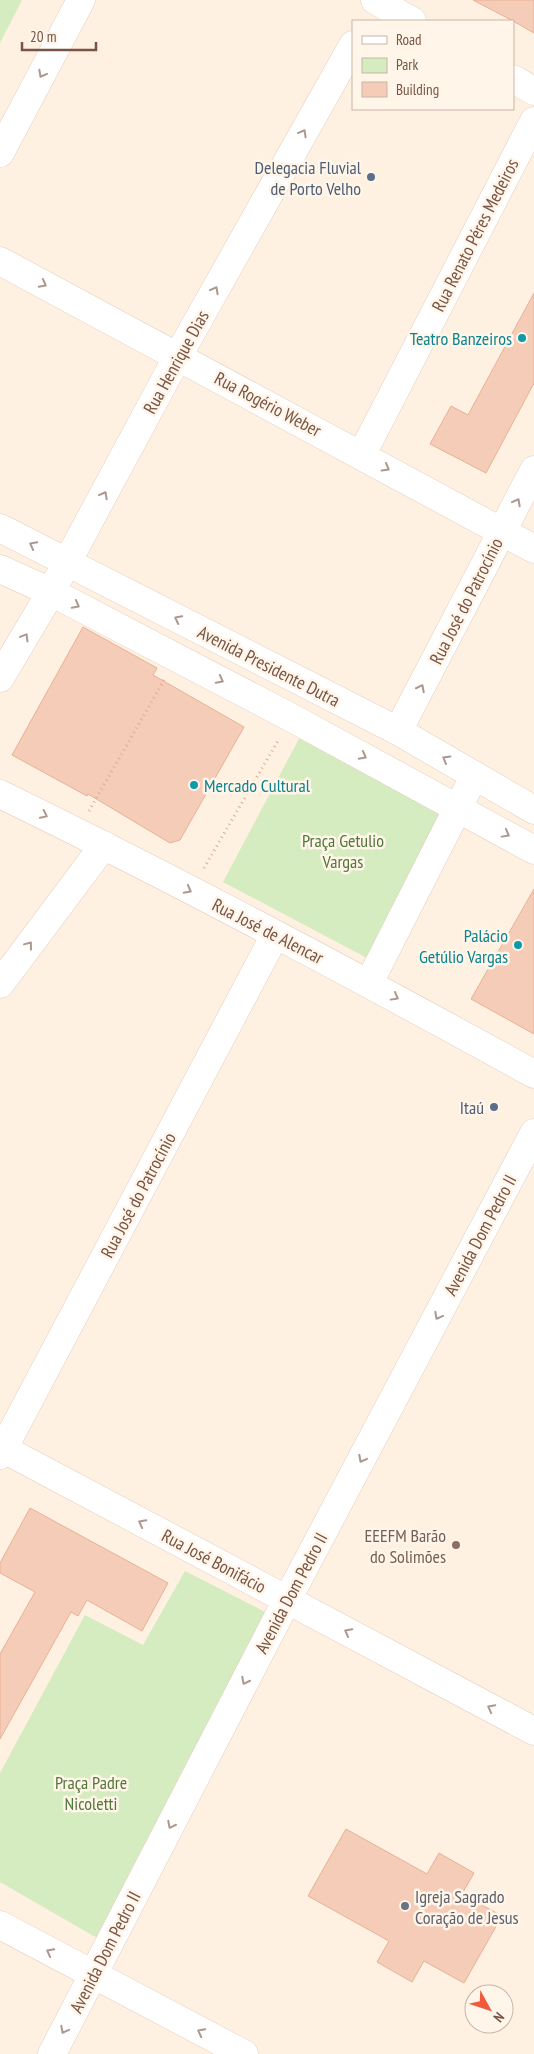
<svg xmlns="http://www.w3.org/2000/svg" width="534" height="2054" viewBox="0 0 534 2054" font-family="'PT Sans Narrow',sans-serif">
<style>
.green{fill:#d4ecbf}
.building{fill:#f5ccb7;stroke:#e9b096}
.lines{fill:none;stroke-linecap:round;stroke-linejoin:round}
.minor-casing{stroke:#e5cebf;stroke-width:29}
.path{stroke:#daaf9a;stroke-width:3;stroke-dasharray:1 4;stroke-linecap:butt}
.minor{stroke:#fff;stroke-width:28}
.oneway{stroke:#ad9890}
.service-dot{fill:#5c6f8a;stroke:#fff5e9;stroke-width:2}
.culture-dot{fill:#0f9aa8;stroke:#fff5e9;stroke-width:2}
.education-dot{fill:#8d6e63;stroke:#fff5e9;stroke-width:2}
.worship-dot{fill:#6b7280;stroke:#fff5e9;stroke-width:2}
.labels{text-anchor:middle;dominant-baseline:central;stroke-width:5;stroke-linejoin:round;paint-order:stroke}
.service-label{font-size:18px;fill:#4e5e75;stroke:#fff5e9;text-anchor:end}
.street-label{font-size:18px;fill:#775446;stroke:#fff5e9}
.culture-label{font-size:18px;fill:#0d838f;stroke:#fff5e9;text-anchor:end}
.park-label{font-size:18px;fill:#51783b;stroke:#fff5e9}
.education-label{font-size:18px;fill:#785e54;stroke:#fff5e9;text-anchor:end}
.worship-label{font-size:18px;fill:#5b616d;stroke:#fff5e9;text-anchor:start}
</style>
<rect width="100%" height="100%" fill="#fef1e1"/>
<!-- green -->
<g class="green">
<path d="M0,0H22L0,43Z"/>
<path d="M302,733L463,819L384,967L223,882Z"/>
<path d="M185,1571L273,1616L97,1938L0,1882V1773L85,1615L143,1645Z"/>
</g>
<!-- building -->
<g class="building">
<path d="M473,0H534V33L513,21Z"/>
<path d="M534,293V383L486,473L430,444L451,406L468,415Z"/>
<path d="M83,627L157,668L153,675L244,727L180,840L170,843L88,794L87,796L12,755Z"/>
<path d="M534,889V1034L471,999Z"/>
<path d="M30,1508L168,1583L142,1631L87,1600L78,1616L71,1612L0,1739V1654L35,1592L0,1573V1563Z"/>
<path d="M346,1829L427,1874L439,1853L474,1873L462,1894L502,1916L464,1983L424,1961L412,1982L377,1962L389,1941L308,1896Z"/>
</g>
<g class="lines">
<defs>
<g id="minor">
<path d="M375,0L412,21"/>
<path d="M513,79L534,91"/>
<path d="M0,153L81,0"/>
<path d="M0,261L534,549"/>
<path d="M362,454L534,121"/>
<path d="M0,528L398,731L534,810"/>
<path d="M0,569L51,592L292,718L534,850"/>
<path d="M0,678L51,592L178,356L353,45"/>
<path d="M398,731L534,470"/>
<path d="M0,794C181,882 358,977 534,1074"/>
<path d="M369,983L467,790"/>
<path d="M0,984L104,845"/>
<path d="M0,1447L534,1731"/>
<path d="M0,1455L275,935"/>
<path d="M0,1925L244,2054"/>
<path d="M52,2054L287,1600L534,1133"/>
</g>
</defs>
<!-- minor casing -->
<use href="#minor" class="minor-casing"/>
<!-- path -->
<g class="path">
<path d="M89,811L164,680"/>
<path d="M204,868L279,739"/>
</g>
<!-- minor -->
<use href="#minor" class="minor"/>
</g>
<!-- one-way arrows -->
<defs><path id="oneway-chevron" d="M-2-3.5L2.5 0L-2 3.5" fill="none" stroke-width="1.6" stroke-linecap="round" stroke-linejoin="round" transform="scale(1.25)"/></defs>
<g class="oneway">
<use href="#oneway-chevron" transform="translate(42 74) rotate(118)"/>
<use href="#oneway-chevron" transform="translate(303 133) rotate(-61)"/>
<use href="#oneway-chevron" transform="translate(43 284) rotate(28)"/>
<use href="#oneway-chevron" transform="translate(215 290) rotate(-61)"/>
<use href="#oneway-chevron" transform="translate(386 468) rotate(30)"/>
<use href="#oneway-chevron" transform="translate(104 495) rotate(-62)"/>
<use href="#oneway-chevron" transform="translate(517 502) rotate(-62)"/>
<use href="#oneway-chevron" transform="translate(33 545) rotate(-152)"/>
<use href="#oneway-chevron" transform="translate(76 605) rotate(28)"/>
<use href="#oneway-chevron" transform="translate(178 619) rotate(-153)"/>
<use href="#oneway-chevron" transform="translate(25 637) rotate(-59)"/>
<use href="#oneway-chevron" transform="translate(220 680) rotate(28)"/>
<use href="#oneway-chevron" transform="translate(421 688) rotate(-63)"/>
<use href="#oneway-chevron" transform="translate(363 756) rotate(28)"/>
<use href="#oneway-chevron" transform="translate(446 759) rotate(-150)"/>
<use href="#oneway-chevron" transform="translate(44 815) rotate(26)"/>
<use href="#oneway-chevron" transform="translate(506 834) rotate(29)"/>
<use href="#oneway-chevron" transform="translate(188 890) rotate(28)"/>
<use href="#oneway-chevron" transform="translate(29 945) rotate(-53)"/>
<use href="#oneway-chevron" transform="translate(395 997) rotate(29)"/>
<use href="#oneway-chevron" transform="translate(438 1316) rotate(118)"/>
<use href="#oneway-chevron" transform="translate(362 1459) rotate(118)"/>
<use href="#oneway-chevron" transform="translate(142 1523) rotate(-152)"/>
<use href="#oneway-chevron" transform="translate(348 1632) rotate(-152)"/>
<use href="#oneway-chevron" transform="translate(245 1681) rotate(117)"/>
<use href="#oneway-chevron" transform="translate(491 1708) rotate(-152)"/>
<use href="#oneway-chevron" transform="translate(171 1825) rotate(117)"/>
<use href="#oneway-chevron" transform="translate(50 1952) rotate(-152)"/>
<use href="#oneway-chevron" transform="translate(64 2030) rotate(118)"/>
<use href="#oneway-chevron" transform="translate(201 2032) rotate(-153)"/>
</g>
<!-- markers -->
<g class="service-dot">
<circle cx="371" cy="177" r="5"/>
<circle cx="494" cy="1107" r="5"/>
</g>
<g class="culture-dot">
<circle cx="522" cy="338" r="5"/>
<circle cx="194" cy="785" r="5"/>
<circle cx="518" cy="945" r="5"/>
</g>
<circle class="education-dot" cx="456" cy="1545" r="5"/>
<circle class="worship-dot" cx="405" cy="1906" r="5"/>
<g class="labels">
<!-- service labels -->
<g class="service-label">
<text x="361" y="167">Delegacia Fluvial<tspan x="361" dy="21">de Porto Velho</tspan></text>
<text x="484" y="1107">Itaú</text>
</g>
<!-- street labels -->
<g class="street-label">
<text transform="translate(475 235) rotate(-63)">Rua Renato Péres Medeiros</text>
<text transform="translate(176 362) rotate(-61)">Rua Henrique Dias</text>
<text transform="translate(268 404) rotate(28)">Rua Rogério Weber</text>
<text transform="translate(466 601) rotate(-63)">Rua José do Patrocínio</text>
<text transform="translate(269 666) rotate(27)">Avenida Presidente Dutra</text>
<text transform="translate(268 931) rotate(27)">Rua José de Alencar</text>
<text transform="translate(138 1195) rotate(-62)">Rua José do Patrocínio</text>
<text transform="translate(480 1235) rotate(-62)">Avenida Dom Pedro II</text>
<text transform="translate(214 1561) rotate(28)">Rua José Bonifácio</text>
<text transform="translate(291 1593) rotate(-62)">Avenida Dom Pedro II</text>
<text transform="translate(105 1952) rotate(-63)">Avenida Dom Pedro II</text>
</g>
<!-- culture labels -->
<g class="culture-label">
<text x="512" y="338">Teatro Banzeiros</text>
<text x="204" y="785" text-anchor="start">Mercado Cultural</text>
<text x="508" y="935">Palácio<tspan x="508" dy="21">Getúlio Vargas</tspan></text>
</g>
<!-- park labels -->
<g class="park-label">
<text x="343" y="840">Praça Getulio<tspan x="343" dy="21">Vargas</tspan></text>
<text x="91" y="1782">Praça Padre<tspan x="91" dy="21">Nicoletti</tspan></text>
</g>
<!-- education labels -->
<g class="education-label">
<text x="446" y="1535">EEEFM Barão<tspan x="446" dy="21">do Solimões</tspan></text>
</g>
<!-- worship labels -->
<g class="worship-label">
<text x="415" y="1896">Igreja Sagrado<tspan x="415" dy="21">Coração de Jesus</tspan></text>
</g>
</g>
<!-- legend -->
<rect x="352" y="20" width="162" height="90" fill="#fff5e9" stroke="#c9b5a8"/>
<rect x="362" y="36" width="25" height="8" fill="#ffffff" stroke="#c9b5a8"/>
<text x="396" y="45" font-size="15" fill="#775446">Road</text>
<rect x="362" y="58" width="25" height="15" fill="#d4ecbf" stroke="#c9b5a8"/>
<text x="396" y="70" font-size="15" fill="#775446">Park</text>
<rect x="362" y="82" width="25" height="15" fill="#f5ccb7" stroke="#c9b5a8"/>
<text x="396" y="95" font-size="15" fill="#775446">Building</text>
<!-- north arrow -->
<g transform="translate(489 2009) rotate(130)"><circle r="24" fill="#fff5e9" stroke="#c9b5a8"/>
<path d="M0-4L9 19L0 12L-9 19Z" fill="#f15a3d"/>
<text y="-8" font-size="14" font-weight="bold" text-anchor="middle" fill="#775446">N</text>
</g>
<!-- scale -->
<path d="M22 42v8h74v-8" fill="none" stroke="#775446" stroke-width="2.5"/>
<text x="30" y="42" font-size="15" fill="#775446" stroke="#fff5e9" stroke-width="4" paint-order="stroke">20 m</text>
</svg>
